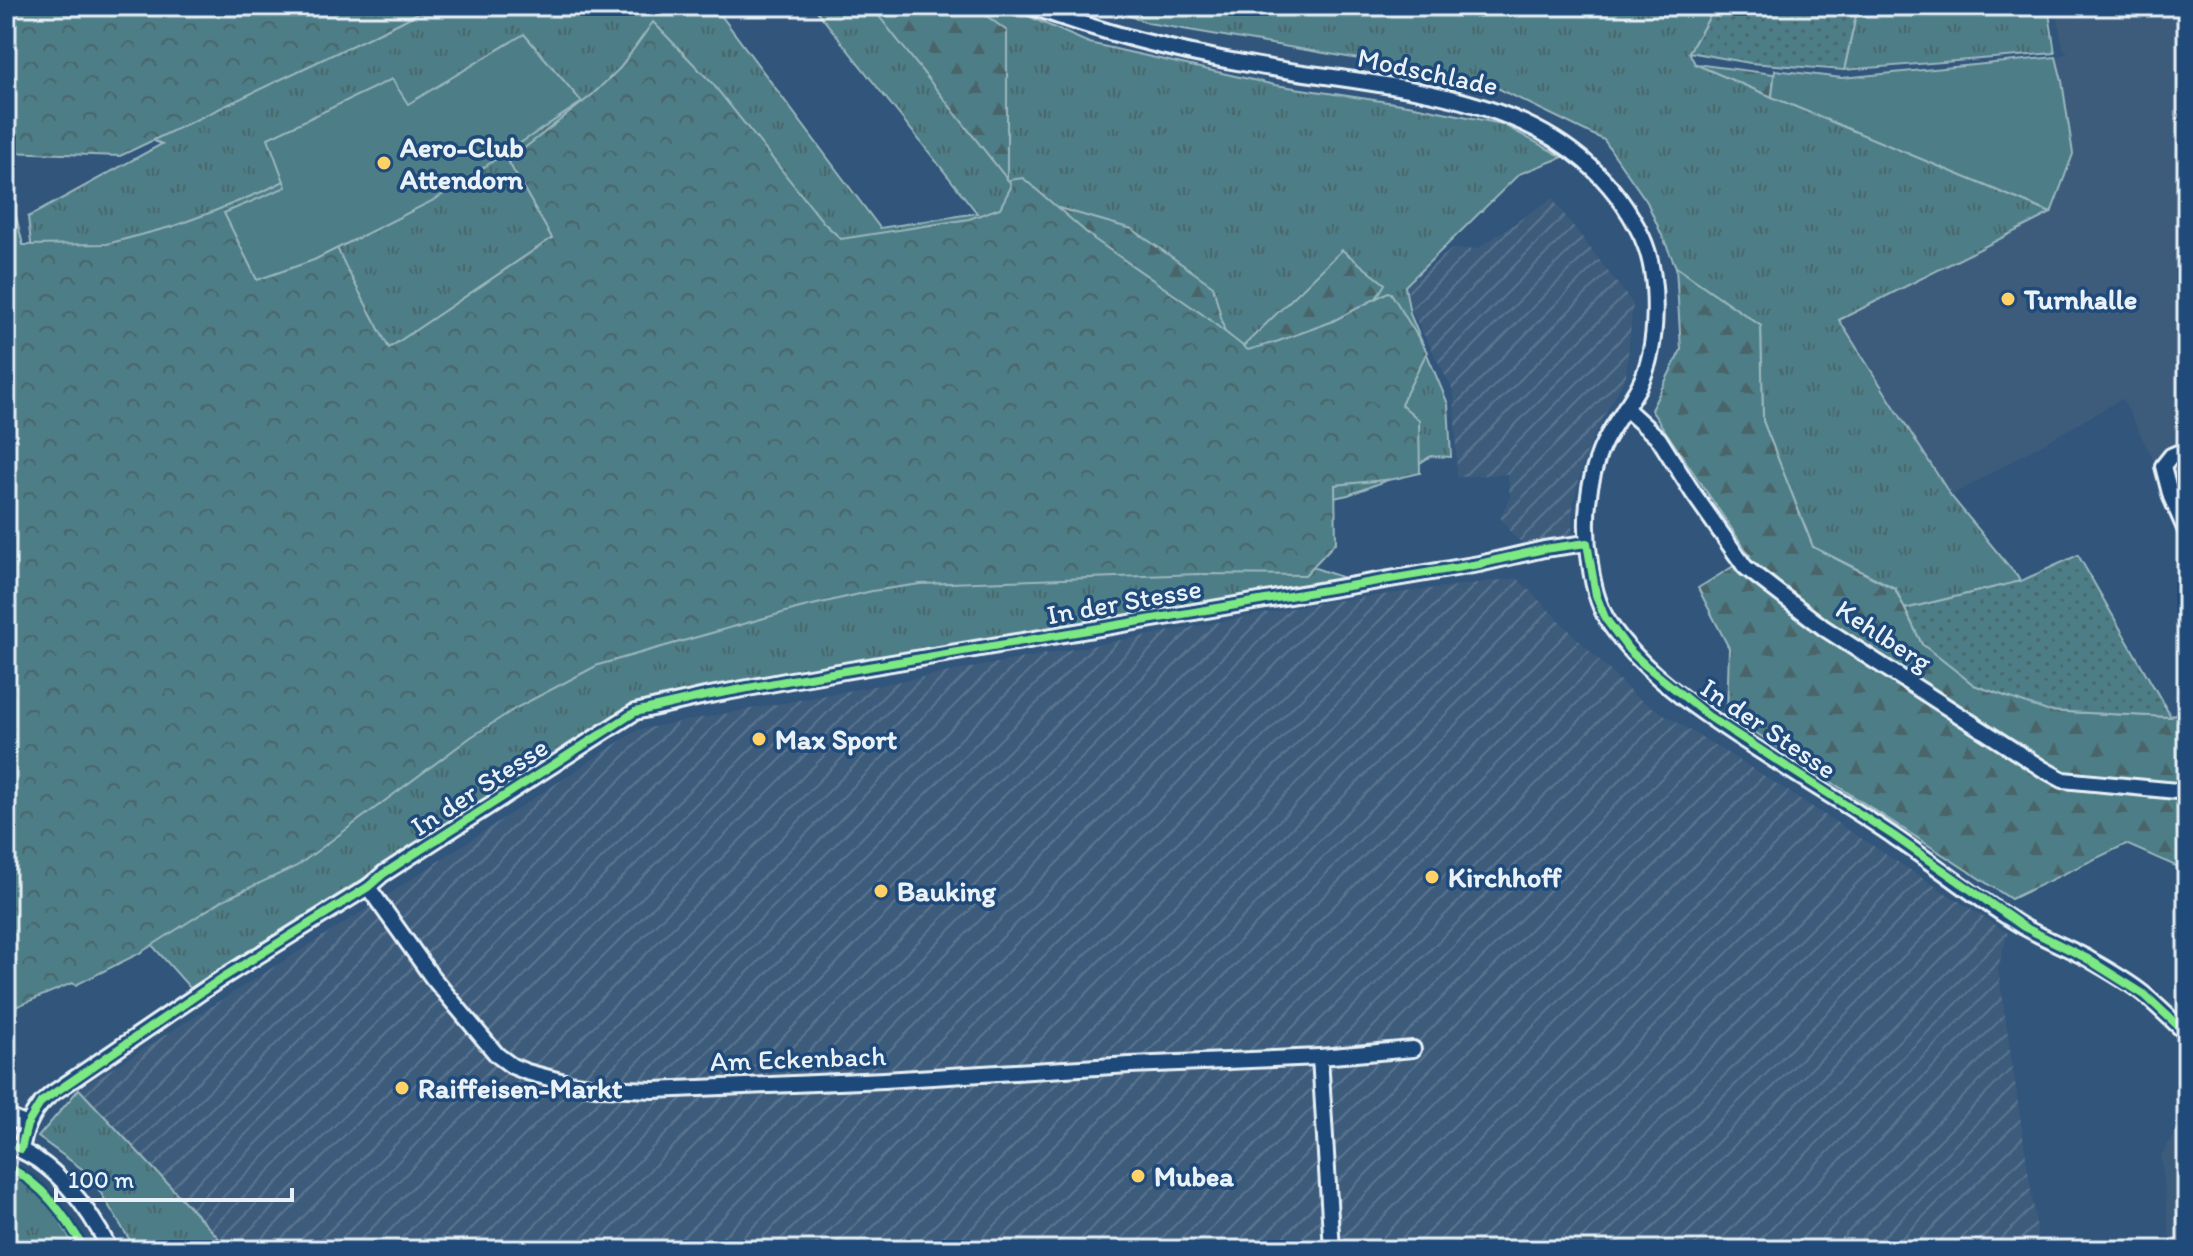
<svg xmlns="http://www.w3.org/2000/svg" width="2193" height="1256" viewBox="0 0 2193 1256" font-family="Itim,sans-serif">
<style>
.built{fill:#3e5c7c}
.industrial{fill:url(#industrial-furrows)}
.grass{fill:url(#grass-tufts);stroke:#9bb7bf;stroke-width:2}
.forest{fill:url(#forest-firs);stroke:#9bb7bf;stroke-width:2}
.park{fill:url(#park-crowns);stroke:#9bb7bf;stroke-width:2}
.garden{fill:url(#garden-dots);stroke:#9bb7bf;stroke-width:2}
.pitch{fill:#4e7d86;stroke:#9bb7bf;stroke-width:2}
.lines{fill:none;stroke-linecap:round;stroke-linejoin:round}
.street-casing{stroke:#e8f1f8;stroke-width:20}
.street{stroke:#1f4a7a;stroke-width:14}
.cycleway-casing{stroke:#1f4a7a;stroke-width:13}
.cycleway{stroke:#7ce984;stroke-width:8}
.poi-dot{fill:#ffd166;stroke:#1f4a7a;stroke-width:3}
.labels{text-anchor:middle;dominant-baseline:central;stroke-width:7;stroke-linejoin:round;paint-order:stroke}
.street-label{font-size:28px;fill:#e8f1f8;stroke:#1f4a7a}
.poi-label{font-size:28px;font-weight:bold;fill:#e8f1f8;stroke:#1f4a7a;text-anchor:start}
</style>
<defs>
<pattern id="industrial-furrows" width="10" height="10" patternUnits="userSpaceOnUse" patternTransform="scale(2)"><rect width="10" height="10" fill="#3e5c7c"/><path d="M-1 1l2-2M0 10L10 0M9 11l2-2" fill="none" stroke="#5a748f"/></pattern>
<pattern id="grass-tufts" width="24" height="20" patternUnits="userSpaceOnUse" patternTransform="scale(2)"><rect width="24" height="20" fill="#4e7d86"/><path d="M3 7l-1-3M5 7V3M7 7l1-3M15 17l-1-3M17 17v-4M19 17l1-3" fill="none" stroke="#4a656b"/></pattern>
<pattern id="forest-firs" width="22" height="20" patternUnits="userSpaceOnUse" patternTransform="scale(2)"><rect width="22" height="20" fill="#4e7d86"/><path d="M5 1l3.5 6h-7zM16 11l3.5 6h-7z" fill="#4a656b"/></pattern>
<pattern id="park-crowns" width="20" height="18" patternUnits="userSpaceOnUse" patternTransform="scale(2)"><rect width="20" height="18" fill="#4e7d86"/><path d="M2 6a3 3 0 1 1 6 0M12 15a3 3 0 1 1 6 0" fill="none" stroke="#4a656b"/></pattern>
<pattern id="garden-dots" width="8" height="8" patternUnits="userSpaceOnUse" patternTransform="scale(2)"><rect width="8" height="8" fill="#4e7d86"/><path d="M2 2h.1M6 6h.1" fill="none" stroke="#4a656b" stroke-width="1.8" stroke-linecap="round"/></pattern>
</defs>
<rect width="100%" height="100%" fill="#31557b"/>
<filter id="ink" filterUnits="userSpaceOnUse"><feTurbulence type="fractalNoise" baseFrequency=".0125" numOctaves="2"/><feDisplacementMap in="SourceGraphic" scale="16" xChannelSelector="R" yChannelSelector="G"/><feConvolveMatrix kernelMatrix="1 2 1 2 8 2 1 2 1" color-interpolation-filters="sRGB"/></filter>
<g filter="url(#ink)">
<!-- built -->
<g class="built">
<path d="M2055,6L2080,10V6H2187V449L2163,466L2153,459L2122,399L1951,496L1839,319L2050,213L1775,70L1842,78L2056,57L2068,53L2063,48Z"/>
<path d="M2187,1116V1250H2171L2161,1155Z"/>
</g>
<!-- industrial -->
<g class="industrial">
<path d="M1552,198L1633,304L1626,376L1592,439L1582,467L1573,505L1572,534L1565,538L1527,546L1513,536L1500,517L1510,498L1508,474L1457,477L1454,392L1412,312L1407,286L1452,249H1477Z"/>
<path d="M1517,578L1636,697L1755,770L2008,933L1998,968L2040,1250H226L227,1247L79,1089L360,913L637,730L1325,602Z"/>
</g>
<!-- grass -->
<g class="grass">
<path d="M311,6H714L880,228L977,213L813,6H1005L1089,43L1275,85L1414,106L1502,124L1563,157L1519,174L1405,286L1410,314L1448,404L1451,457L1431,456L1401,475L1348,495L1281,509L1280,556L1350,580L630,707L361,880L190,988L105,892L28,217L162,144L131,132Z"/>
<path d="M1103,6H1716L1689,52L1695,64L2051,213L1839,320L1951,496L2021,581L1905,609L1895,588L1813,547L1763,421L1761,326L1676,267L1647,202L1604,140L1481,80L1148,23Z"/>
<path d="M1858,6H1881L1892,12L1916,15L1934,14L1955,6H2048L2055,53L1844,70Z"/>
<path d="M79,1089L227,1247L226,1250H136L89,1174L38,1137Z"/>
<path d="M6,1173C39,1186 61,1219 76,1250H6Z"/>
</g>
<!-- forest -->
<g class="forest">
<path d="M871,6H973L1007,31V179Z"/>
<path d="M1695,64L1774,74L1772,97Z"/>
<path d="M1041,203L1132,229L1213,286L1225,333Z"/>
<path d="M1342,250L1385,284L1327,378L1225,364Z"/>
<path d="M1676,267L1761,326L1763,421L1813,547L1895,589L1922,644L2047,711L2170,717L2187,706V871L2126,844L2011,899L1727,714L1729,648L1698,588L1750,556L1651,410L1681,350Z"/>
</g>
<!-- park -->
<g class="park">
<path d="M6,6H431L399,23L120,156L6,152Z"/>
<path d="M653,22L712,83L824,223L841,239L969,219L1000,208L1011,187L1009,180L1023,178L1094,239L1202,314L1248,350L1276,342L1331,322L1388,292L1391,293L1427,352L1401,404L1419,420L1420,473L1394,479L1335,485L1336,542L1305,575L1199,574L920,584L872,591L800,608L598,665L516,708L471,737L297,866L223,900L140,953L76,985L72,983L6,1011V174L23,245L107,244L174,226L212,212L266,190L302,172L346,267L389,348L552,238L508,161L592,95L620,68Z"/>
</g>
<!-- garden -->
<g class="garden">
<path d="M1716,6H1858L1844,70L1750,63L1689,52Z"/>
<path d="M2078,555L2171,717L2047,711L1974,685L1922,644L1905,609L2021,581Z"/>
</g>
<!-- pitch -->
<g class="pitch">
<path d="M524,34L582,102L436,199L314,260L257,280L224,213L286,187L268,138L392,79L408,104Z"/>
<path d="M2056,57L2062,81L2073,154L2051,213L1772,97L1775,70L1842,78Z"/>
</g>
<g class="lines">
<defs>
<g id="street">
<path d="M1030,6C1101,32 1173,51 1248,64C1389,90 1571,86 1642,237C1660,276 1659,348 1639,386C1626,410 1607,431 1598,457C1586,492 1584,526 1590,563C1593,587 1599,611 1614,630C1656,687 1724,727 1782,765C1820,790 1859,812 1896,838C1939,867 1978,900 2022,926C2043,938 2066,947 2087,958C2107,970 2130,982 2147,997C2161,1009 2174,1022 2187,1034"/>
<path d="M1625,408L1659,439L1693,493L1745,567L1824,628L2043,769L2063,780L2187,792"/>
<path d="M2187,449L2171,456L2163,466L2171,497L2187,533"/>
<path d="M368,887L432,977L497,1055L512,1066L527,1072L568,1083L603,1088L654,1090L884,1080L1130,1065L1320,1057"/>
<path d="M6,1116L27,1125"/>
<path d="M6,1145C53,1158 89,1208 110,1250"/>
<path d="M21,1149C26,1126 33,1108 53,1093L222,978L368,887L383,874L635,712L705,696L791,680L1479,564L1544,549L1587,543"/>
<path d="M1332,1250L1320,1057L1413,1049"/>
</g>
</defs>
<!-- street casing -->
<use href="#street" class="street-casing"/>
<!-- street -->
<use href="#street" class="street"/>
<defs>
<g id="cycleway">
<path d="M6,1145L21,1149L27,1125L41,1102L222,978L368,887L383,874L635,712L705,696L791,680L1479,564L1544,549L1587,543L1596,595L1605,618L1629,650L1645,665L1708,716L1894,836L2024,927L2086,958L2145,995L2187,1034"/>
<path d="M6,1166C43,1184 65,1215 85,1250"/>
</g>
</defs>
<!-- cycleway casing -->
<use href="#cycleway" class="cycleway-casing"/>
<!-- cycleway -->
<use href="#cycleway" class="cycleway"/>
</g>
</g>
<!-- markers -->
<g class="poi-dot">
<circle cx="384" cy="163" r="8"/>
<circle cx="2008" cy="299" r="8"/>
<circle cx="759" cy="739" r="8"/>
<circle cx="1432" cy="877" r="8"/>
<circle cx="881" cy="891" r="8"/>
<circle cx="402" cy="1088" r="8"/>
<circle cx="1138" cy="1176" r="8"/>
</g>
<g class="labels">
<!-- street labels -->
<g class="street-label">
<text transform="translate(1428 71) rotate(12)">Modschlade</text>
<text transform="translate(1124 601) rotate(-10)">In der Stesse</text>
<text transform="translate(1884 635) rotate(33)">Kehlberg</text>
<text transform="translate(1769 728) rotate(34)">In der Stesse</text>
<text transform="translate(479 786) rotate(-33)">In der Stesse</text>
<text transform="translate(798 1058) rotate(-2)">Am Eckenbach</text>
</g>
<!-- poi labels -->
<g class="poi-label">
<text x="400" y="147">Aero-Club<tspan x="400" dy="32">Attendorn</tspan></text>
<text x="2024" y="299">Turnhalle</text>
<text x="775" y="739">Max Sport</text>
<text x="1448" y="877">Kirchhoff</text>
<text x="897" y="891">Bauking</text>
<text x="418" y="1088">Raiffeisen-Markt</text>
<text x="1154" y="1176">Mubea</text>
</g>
</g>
<!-- margin -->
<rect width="2193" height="1256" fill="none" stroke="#1f4a7a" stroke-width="32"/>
<rect x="16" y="16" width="2161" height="1224" fill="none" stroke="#e8f1f8" stroke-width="3" filter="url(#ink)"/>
<!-- scale -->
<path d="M56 1188v12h236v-12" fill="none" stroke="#e8f1f8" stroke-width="4"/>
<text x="68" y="1188" font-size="24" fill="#e8f1f8" stroke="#1f4a7a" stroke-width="6" paint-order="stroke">100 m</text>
</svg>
